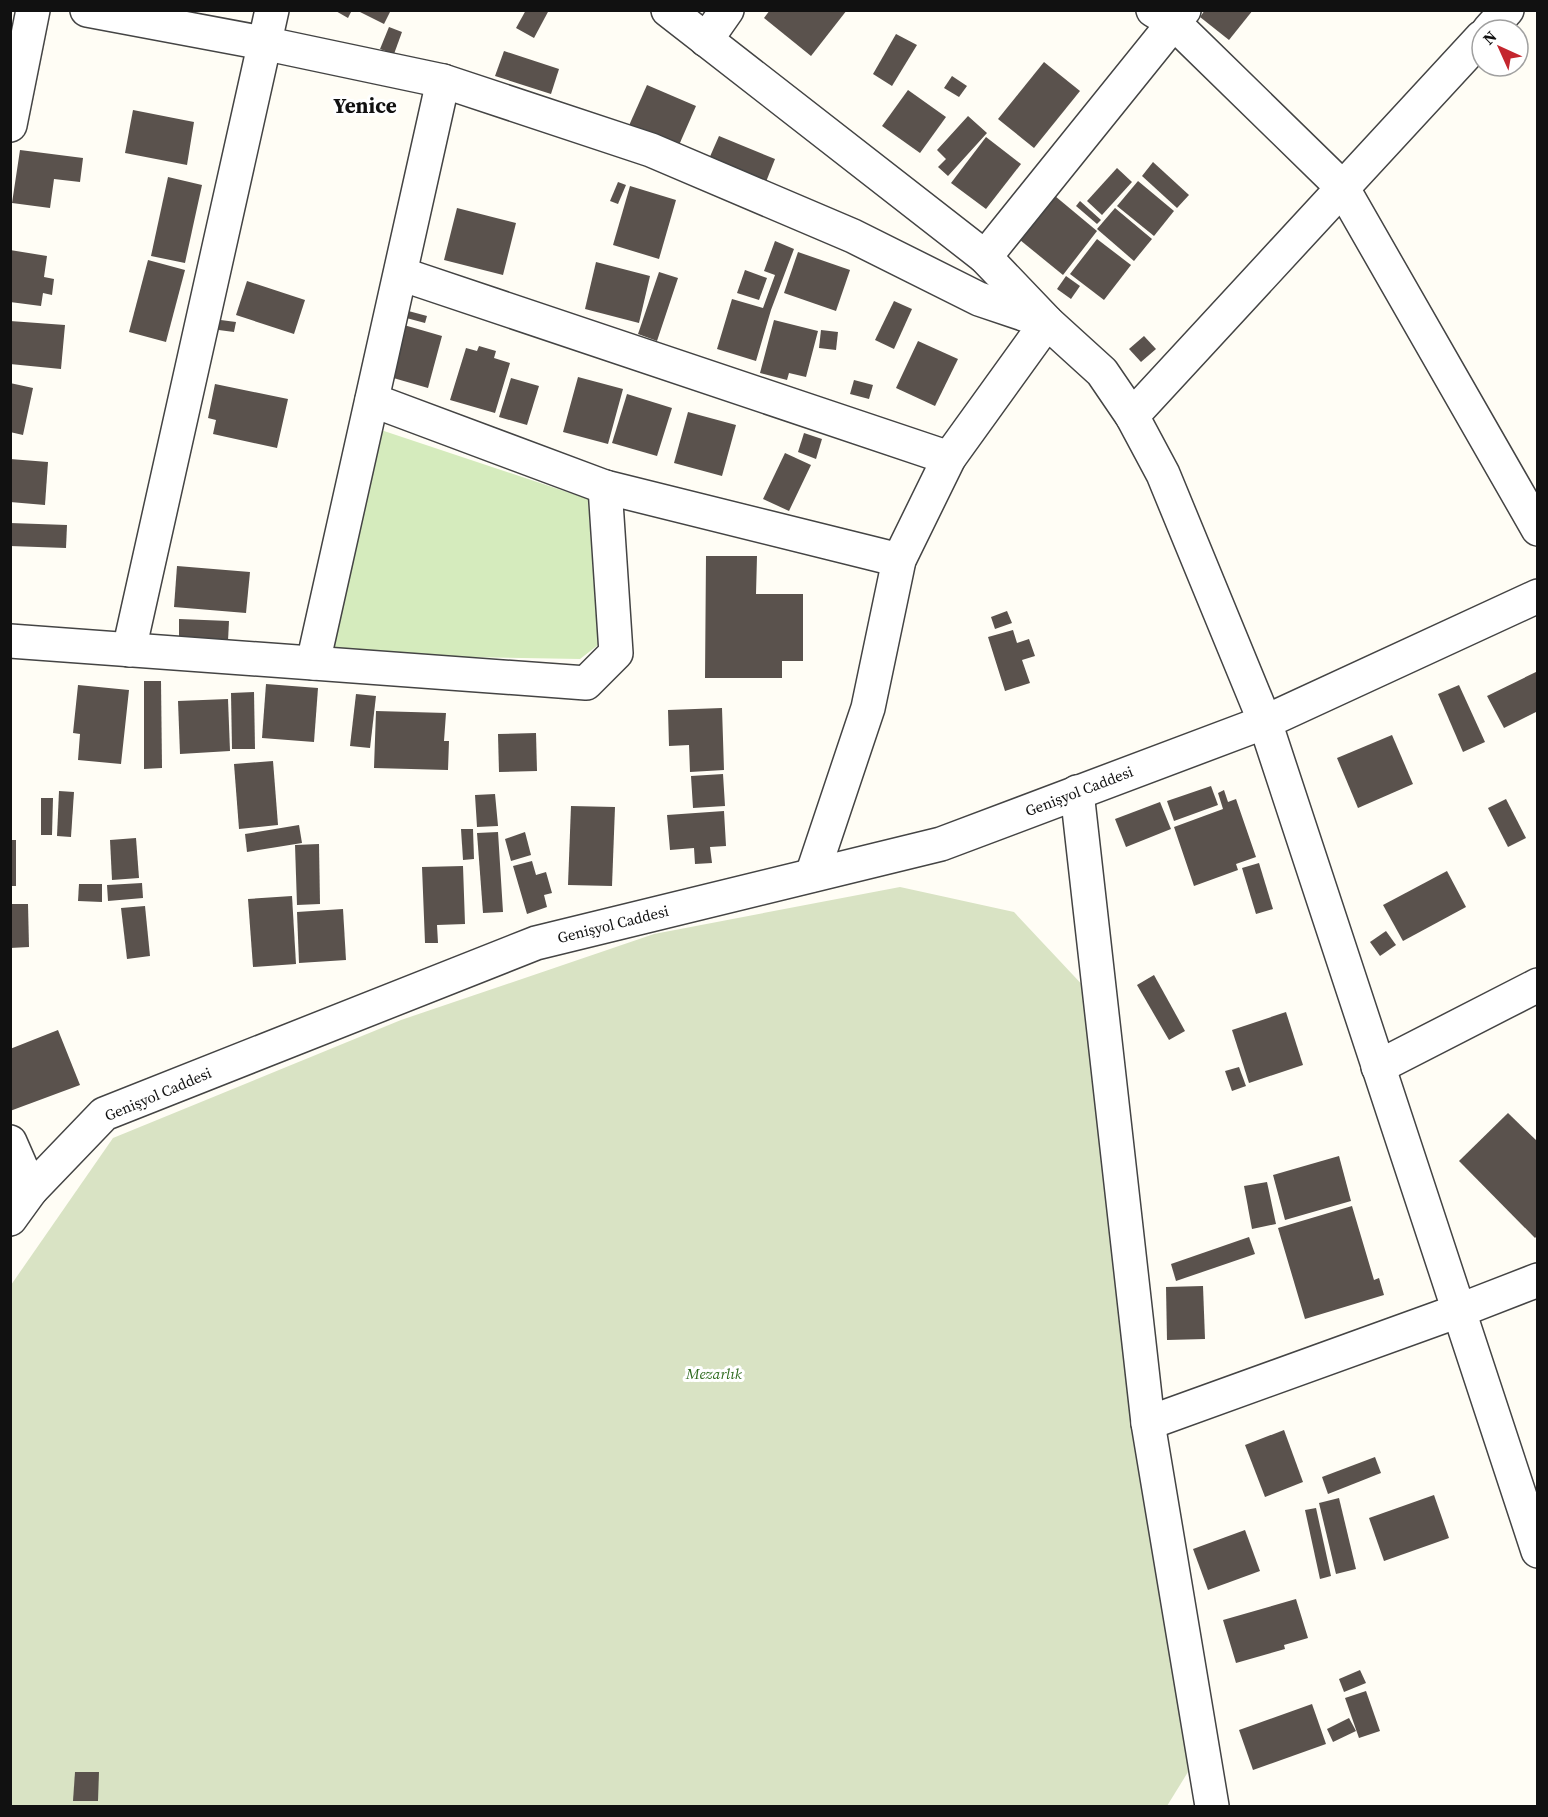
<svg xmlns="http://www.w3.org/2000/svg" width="1548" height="1817" viewBox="0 0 1548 1817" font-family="'Source Serif 4',serif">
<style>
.green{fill:#d5ebbd}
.cemetery{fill:#d9e3c4}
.building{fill:#5a524d}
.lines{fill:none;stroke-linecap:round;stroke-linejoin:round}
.street-casing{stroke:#444;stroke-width:36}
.street{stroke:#fff;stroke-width:33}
.labels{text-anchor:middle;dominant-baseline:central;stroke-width:6;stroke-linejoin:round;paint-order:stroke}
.street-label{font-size:15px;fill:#111;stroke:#fff}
.park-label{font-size:15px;font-style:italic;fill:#2f6b1f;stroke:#fff}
.district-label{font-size:21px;font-weight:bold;fill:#111;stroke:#fff}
</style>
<rect width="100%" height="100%" fill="#fffdf5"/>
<!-- green -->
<path class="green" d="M378,429L588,499L598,645L580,659L332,655Z"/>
<!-- cemetery -->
<path class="cemetery" d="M900,887L1014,912L1118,1023L1188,1772L1167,1806H11V1285L113,1138L401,1020L654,934Z"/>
<!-- building -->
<g class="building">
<path d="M334,10H352L348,18Z"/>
<path d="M356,10H391L384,24Z"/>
<path d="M526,10H549L534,38L516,28Z"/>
<path d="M770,10H847L811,56L764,18Z"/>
<path d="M1205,10H1253L1229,40L1200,17Z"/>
<path d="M389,27L402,32L394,54L380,49Z"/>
<path d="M896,34L917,45L892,86L873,74Z"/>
<path d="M504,51L559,69L551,94L495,76Z"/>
<path d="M1044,62L1080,91L1034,148L998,119Z"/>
<path d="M952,76L967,86L959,97L944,88Z"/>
<path d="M647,85L696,106L676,152L627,130Z"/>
<path d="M908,90L946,117L920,153L882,126Z"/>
<path d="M133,110L194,122L187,165L125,153Z"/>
<path d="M968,116L987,133L948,176L938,167L946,159L937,150Z"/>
<path d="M719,136L775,159L762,192L705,168Z"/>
<path d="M986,137L1021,164L986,209L951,183Z"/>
<path d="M20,150L83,158L80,182L54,179L50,208L12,203Z"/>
<path d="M1153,162L1189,195L1177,208L1142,176Z"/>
<path d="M1117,168L1132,182L1102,215L1087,201Z"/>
<path d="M168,177L202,185L185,263L151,256Z"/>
<path d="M1138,181L1174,211L1154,236L1117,206Z"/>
<path d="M618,182L626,185L618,204L610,201Z"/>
<path d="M630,186L676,200L659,259L613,245Z"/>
<path d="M1055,196L1097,231L1063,275L1020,240Z"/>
<path d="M1080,201L1101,220L1097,224L1076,206Z"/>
<path d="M457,208L516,223L503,275L444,260Z"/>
<path d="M1115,208L1152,239L1134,261L1097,229Z"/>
<path d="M1097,239L1131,265L1104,300L1070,274Z"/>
<path d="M775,241L794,249L771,310L756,361L717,349L732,299L763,308L775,275L764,271Z"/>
<path d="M10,250L47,256L44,277L54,279L52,295L43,293L41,306L10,302Z"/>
<path d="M798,252L850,270L836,311L784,293Z"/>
<path d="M148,260L185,270L166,342L129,332Z"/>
<path d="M596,262L650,276L639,323L585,309Z"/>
<path d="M745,270L767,278L759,300L737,293Z"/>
<path d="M659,272L678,278L657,341L638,334Z"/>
<path d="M1066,276L1080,286L1071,299L1057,289Z"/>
<path d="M247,281L305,300L294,334L236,315Z"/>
<path d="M894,301L912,309L894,349L875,340Z"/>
<path d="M401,309L427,316L425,323L399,316Z"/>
<path d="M213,319L236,322L234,332L211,329Z"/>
<path d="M774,320L818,331L806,377L789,373L787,380L760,373Z"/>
<path d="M10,321L65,325L61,369L10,364Z"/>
<path d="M397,323L442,336L428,388L383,375Z"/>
<path d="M821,330L838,332L836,350L819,348Z"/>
<path d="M1144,336L1156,349L1141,362L1129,349Z"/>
<path d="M918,341L958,359L935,406L896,388Z"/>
<path d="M479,346L496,351L494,358L510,363L495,413L450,400L466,348L477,351Z"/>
<path d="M578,377L623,389L608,444L563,432Z"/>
<path d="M511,378L539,386L527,425L499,417Z"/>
<path d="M854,380L873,385L869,399L850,394Z"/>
<path d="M10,383L33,388L23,435L10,432Z"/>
<path d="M215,384L288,399L277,448L213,434L216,420L208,418Z"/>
<path d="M627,394L672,408L657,456L612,443Z"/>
<path d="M688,412L736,425L722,476L674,463Z"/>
<path d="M804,433L822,439L816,459L798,452Z"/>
<path d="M785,453L811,465L789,511L763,499Z"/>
<path d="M10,459L48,462L45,505L10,502Z"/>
<path d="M10,523L67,525L66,548L10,546Z"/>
<path d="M706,556H757L756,594H803V661H782V678H705Z"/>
<path d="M177,566L250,572L246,613L174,607Z"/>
<path d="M1007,611L1012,623L995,629L991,617Z"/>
<path d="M179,619L229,621L228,641L179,639Z"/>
<path d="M1013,630L1017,643L1029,639L1035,656L1022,660L1030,683L1005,691L988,637Z"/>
<path d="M1538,671V711L1504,728L1487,696Z"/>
<path d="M144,681H161L162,768L144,769Z"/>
<path d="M266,684L318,688L314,742L262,738Z"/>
<path d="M78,685L129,690L121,764L78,760L80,734L73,733Z"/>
<path d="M1459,685L1485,742L1463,752L1438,694Z"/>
<path d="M254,692L255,749H232L231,693Z"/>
<path d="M356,694L376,696L370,748L350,746Z"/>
<path d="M228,699L230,751L180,754L178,701Z"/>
<path d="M722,708L724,770L690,772L689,745L669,746L668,710Z"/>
<path d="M376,711L446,713L444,741H449L448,770L374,768Z"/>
<path d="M536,733L537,771L499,772L498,734Z"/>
<path d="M1392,735L1413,784L1358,808L1337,758Z"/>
<path d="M273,761L278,825L239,829L234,764Z"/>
<path d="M723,774L725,806L693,808L691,776Z"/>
<path d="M1211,786L1218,805L1174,821L1167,801Z"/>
<path d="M1224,790L1228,802L1236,799L1256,857L1236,864L1238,870L1194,886L1174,827L1223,809L1218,793Z"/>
<path d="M59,791L74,792L71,837L57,836Z"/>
<path d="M495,794L498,826L477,827L475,795Z"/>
<path d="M41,798H53L52,835H41Z"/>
<path d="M1506,799L1526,838L1508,847L1488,808Z"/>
<path d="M1160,802L1171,829L1126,847L1115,819Z"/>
<path d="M571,806L615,807L612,886L568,885Z"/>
<path d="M724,811L726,846L710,847L712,863L695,864L694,848L670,850L667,815Z"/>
<path d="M299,825L302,843L247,852L245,834Z"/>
<path d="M461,829H473L474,859L463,860Z"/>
<path d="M498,832L503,912L483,913L477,833Z"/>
<path d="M525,832L531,855L511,861L505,839Z"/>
<path d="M136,838L139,878L112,880L110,840Z"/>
<rect x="10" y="840" width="6" height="46"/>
<path d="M319,844L320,904L297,905L295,845Z"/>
<path d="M532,861L536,875L546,872L552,893L544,895L547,907L527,914L513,866Z"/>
<path d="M1259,863L1273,909L1256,914L1242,868Z"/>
<path d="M463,866L465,924L437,925L438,943H425L422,867Z"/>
<path d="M1447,871L1466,907L1403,941L1383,905Z"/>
<path d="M142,883L143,898L108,901L107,885Z"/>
<path d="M79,884H102V902L78,901Z"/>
<path d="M292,896L296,964L253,967L248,899Z"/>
<path d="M10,904H28L29,947L10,948Z"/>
<path d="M145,906L150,956L127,959L121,908Z"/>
<path d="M343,909L346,960L299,963L297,912Z"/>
<path d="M1386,931L1396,945L1380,956L1370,942Z"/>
<path d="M1154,975L1185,1031L1169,1040L1137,985Z"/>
<path d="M1286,1012L1303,1065L1249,1083L1232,1030Z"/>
<path d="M58,1030L80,1085L10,1111V1049Z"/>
<path d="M1239,1067L1246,1086L1232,1091L1225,1071Z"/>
<path d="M1508,1113L1538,1142V1235L1535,1238L1459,1161Z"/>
<path d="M1339,1156L1351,1201L1285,1220L1273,1175Z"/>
<path d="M1267,1182L1276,1224L1252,1229L1244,1186Z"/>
<path d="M1352,1206L1374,1280L1379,1278L1384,1295L1305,1319L1278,1228Z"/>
<path d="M1249,1237L1255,1254L1176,1281L1171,1264Z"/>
<path d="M1203,1286L1205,1339L1167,1340L1166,1287Z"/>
<path d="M1284,1430L1303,1482L1265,1497L1245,1445Z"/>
<path d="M1375,1457L1381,1473L1328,1494L1322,1477Z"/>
<path d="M1434,1495L1449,1538L1384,1561L1369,1518Z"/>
<path d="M1339,1498L1356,1569L1336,1574L1319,1503Z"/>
<path d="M1316,1508L1331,1576L1320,1579L1305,1510Z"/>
<path d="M1245,1530L1260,1571L1208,1590L1193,1549Z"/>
<path d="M1296,1599L1308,1638L1284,1645L1285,1649L1236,1663L1223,1620Z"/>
<path d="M1360,1670L1366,1683L1344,1692L1339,1679Z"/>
<path d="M1366,1691L1380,1731L1359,1738L1345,1698Z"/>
<path d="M1312,1704L1326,1744L1253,1770L1239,1730Z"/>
<path d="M1349,1718L1356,1731L1333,1742L1327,1729Z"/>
<path d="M75,1772H99L98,1801H73Z"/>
</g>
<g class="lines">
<defs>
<g id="street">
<path d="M87,10L263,43L443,81L651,150L853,236L979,299L1047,322L949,458L899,560L868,708L812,875"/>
<path d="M668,10L985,257L1047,322L1102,372L1132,416L1163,474L1265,722L1538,1551"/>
<path d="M1153,10L1174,23L1342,187L1538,529"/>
<path d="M1489,30L1507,10"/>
<path d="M706,40L727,10"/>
<path d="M10,125L33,10"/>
<path d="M985,257L1184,10"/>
<path d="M401,274L949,458"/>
<path d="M372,400L605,487L899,560"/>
<path d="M1132,416L1482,37"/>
<path d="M10,641L586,683L616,653L605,487"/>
<path d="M129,650L272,10"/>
<path d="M313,663L443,81"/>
<path d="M1077,792L1148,1423L1212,1806"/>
<path d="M1378,1067L1538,985"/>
<path d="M10,1142L31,1190"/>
<path d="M10,1219L31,1190L104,1114L536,943L941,844L1265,722L1538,596"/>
<path d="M1148,1423L1458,1311L1538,1280"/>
</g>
</defs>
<!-- street casing -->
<use href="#street" class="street-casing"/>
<!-- street -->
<use href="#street" class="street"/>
</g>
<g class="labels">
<!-- street labels -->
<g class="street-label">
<text transform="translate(1079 791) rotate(-21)">Genişyol Caddesi</text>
<text transform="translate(613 924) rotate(-14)">Genişyol Caddesi</text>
<text transform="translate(158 1094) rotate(-23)">Genişyol Caddesi</text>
</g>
<!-- park labels -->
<g class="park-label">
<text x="714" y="1373">Mezarlık</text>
</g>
<!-- district labels -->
<g class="district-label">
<text x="365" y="105">Yenice</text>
</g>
</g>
<!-- border -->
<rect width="1548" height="1817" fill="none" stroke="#111111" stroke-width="24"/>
<!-- north arrow -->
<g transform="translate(1500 48) rotate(315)"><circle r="28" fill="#ffffff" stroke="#a0a0a0" stroke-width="1.5"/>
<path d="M0-4.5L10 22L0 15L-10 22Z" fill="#c4262e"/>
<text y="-9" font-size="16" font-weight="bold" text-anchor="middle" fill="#111111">N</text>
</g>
</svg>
